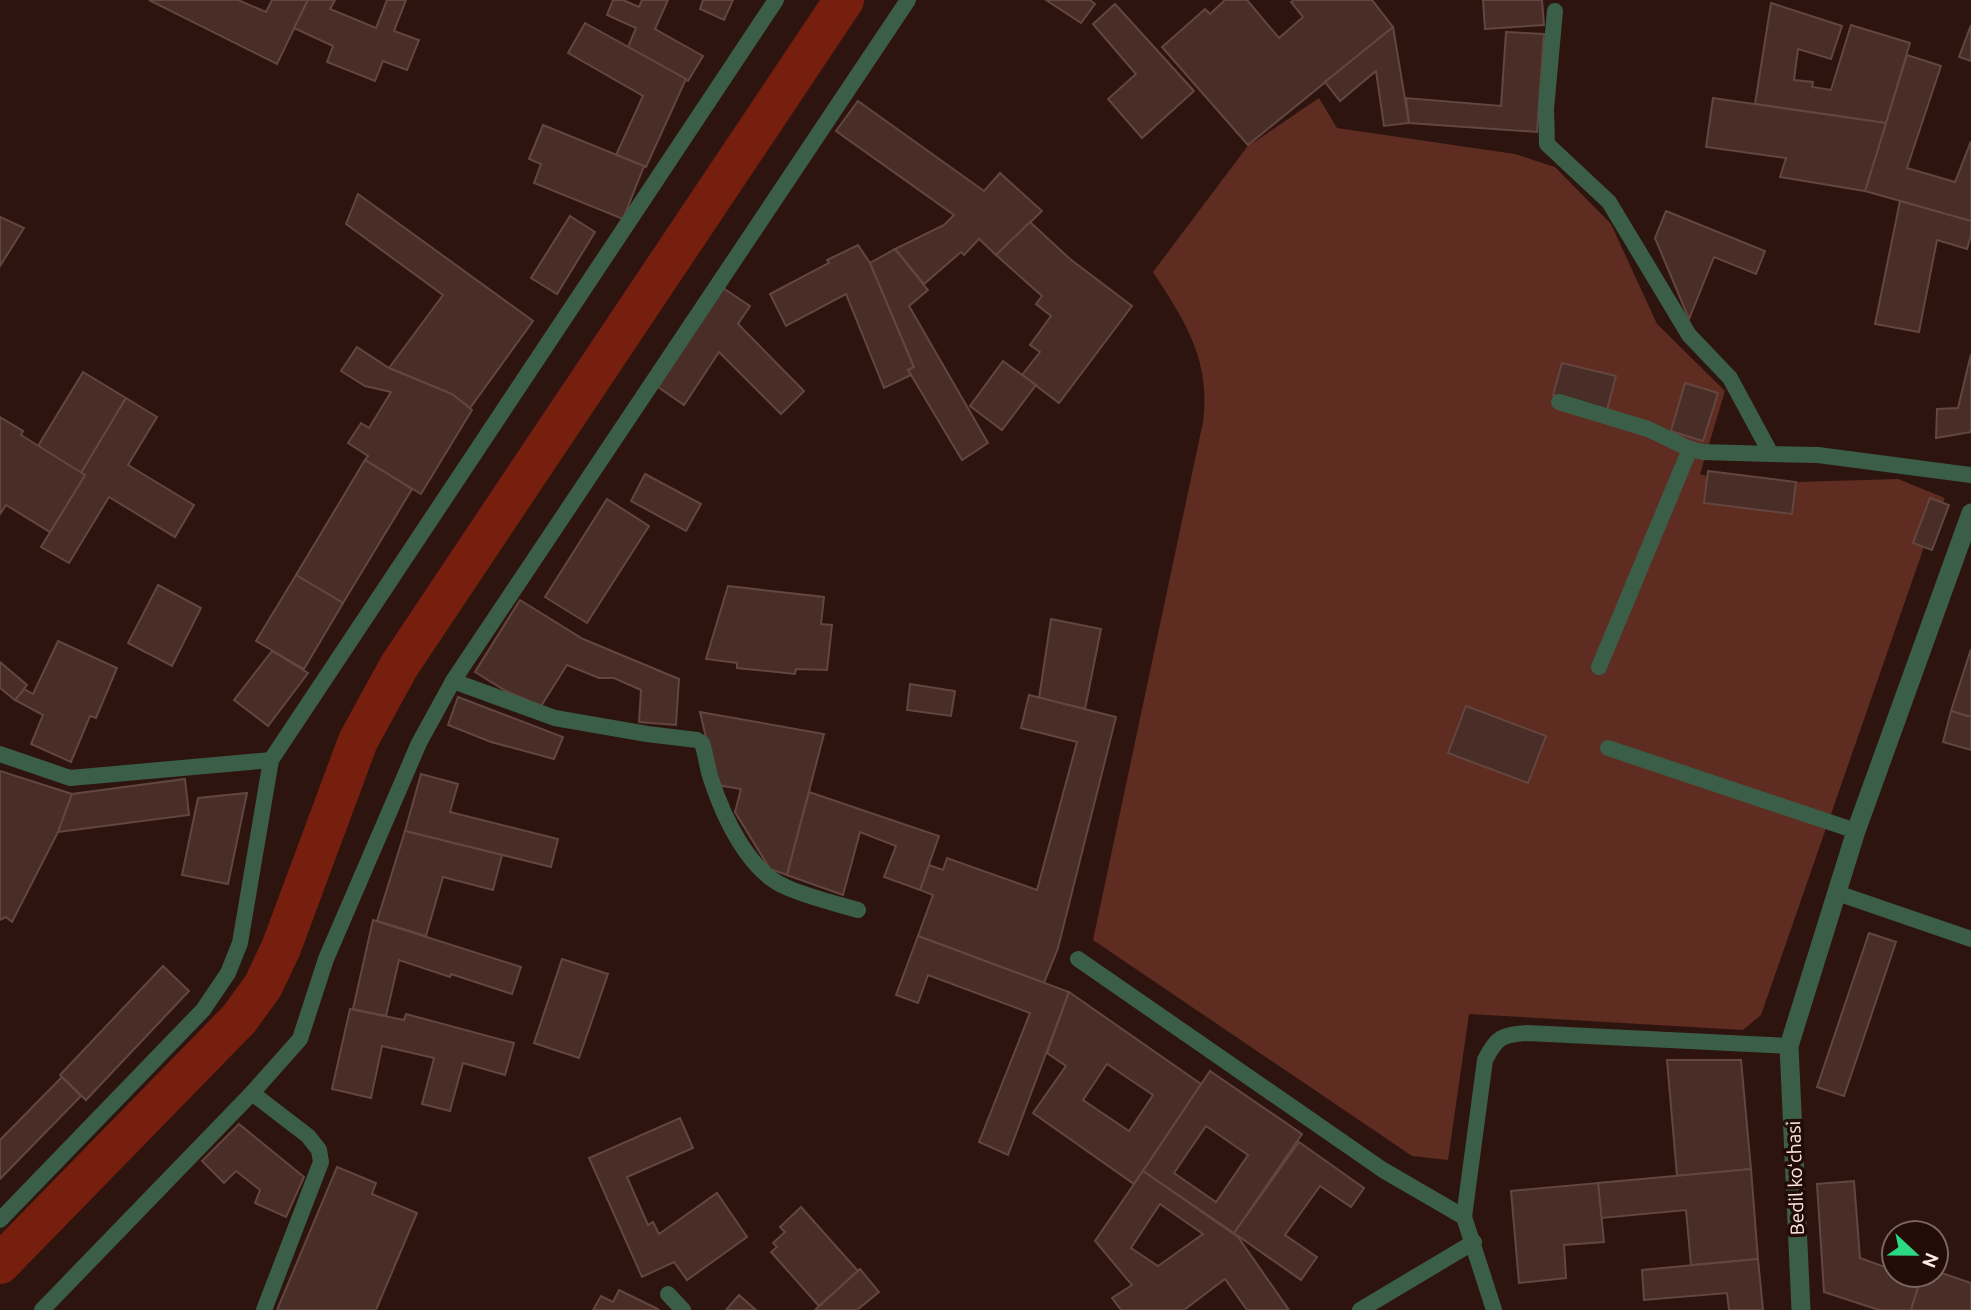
<svg xmlns="http://www.w3.org/2000/svg" width="1971" height="1310" viewBox="0 0 1971 1310" font-family="Ubuntu,sans-serif">
<style>
.green{fill:#5f2c21}
.lines{fill:none;stroke-linecap:round;stroke-linejoin:round}
.canal{stroke:#761f0e;stroke-width:40}
.building{fill:#492d27;stroke:#63463f;stroke-width:2;fill-rule:evenodd}
.service{stroke:#3b5e48;stroke-width:16}
.tertiary{stroke:#3b5e48;stroke-width:19}
.labels{text-anchor:middle;dominant-baseline:central;stroke-width:7;stroke-linejoin:round;paint-order:stroke}
.street-label{font-size:19px;fill:#fdebe6;stroke:#230b06}
</style>
<rect width="100%" height="100%" fill="#2d140f"/>
<!-- green -->
<path class="green" d="M1319,98L1337,128L1515,154L1555,167L1611,224L1657,324L1725,391L1700,474L1707,476L1708,471L1796,482L1898,479L1945,498L1924,547L1761,1015L1743,1030L1469,1014L1448,1160L1412,1156L1093,940L1203,422C1211,360 1185,321 1153,272L1247,147Z"/>
<g class="lines">
<!-- canal -->
<path class="canal" d="M0,1264L239,1019L263,986L281,948L358,741L399,666L844,0"/>
</g>
<!-- building -->
<g class="building">
<path d="M149,0H238L266,12L272,0H308L277,64Z"/>
<path d="M308,0H335L330,9L376,28L387,0H406L394,31L419,40L407,70L383,61L375,81L327,62L333,46L294,28Z"/>
<path d="M613,0H623L639,7L642,0H668L655,29L703,56L688,81L628,47L636,28L607,15Z"/>
<path d="M703,0H733L724,20L700,9Z"/>
<path d="M1046,0H1090L1095,4L1081,23Z"/>
<path d="M1225,0H1247L1279,38L1303,17L1291,2L1294,0H1372L1393,27L1248,145L1162,47L1205,9L1210,14Z"/>
<path d="M1483,0H1542L1544,25L1485,29Z"/>
<path d="M1771,3L1842,26L1831,59L1798,49L1794,80L1813,82L1812,87L1831,90L1851,25L1910,43L1886,123L1755,104Z"/>
<path d="M1115,4L1194,91L1142,138L1108,99L1136,74L1093,24Z"/>
<path d="M585,23L686,79L646,167L616,155L643,96L568,53Z"/>
<path d="M1971,25V61L1959,57Z"/>
<path d="M1393,27L1409,123L1384,126L1376,71L1340,101L1325,82Z"/>
<path d="M1506,32L1544,34L1537,132L1409,123L1406,98L1501,106Z"/>
<path d="M1907,55L1941,66L1907,168L1955,182L1971,141V221L1865,191Z"/>
<path d="M1713,98L1886,123L1865,191L1780,177L1786,158L1706,147Z"/>
<path d="M858,101L984,191L1000,173L1042,211L996,255L979,239L964,255L961,252L924,284L895,249L944,225L954,215L836,131Z"/>
<path d="M543,125L644,166L623,219L534,183L541,164L529,159Z"/>
<path d="M358,194L533,321L470,408L452,394L389,368L443,295L346,224Z"/>
<path d="M1900,201L1971,221V235L1967,249L1937,240L1919,332L1875,324Z"/>
<path d="M1666,211L1765,251L1756,274L1714,257L1689,319L1655,238Z"/>
<path d="M570,216L595,232L557,294L531,278Z"/>
<path d="M0,217L24,228L0,266Z"/>
<path d="M1030,222L1070,259L1132,306L1059,403L1022,375L1040,352L1030,345L1051,316L1036,304L1042,296L996,255Z"/>
<path d="M858,245L870,263L914,367L908,370L911,375L884,388L846,294L786,326L770,294L829,263L827,260Z"/>
<path d="M895,249L928,290L909,306L988,443L962,460L908,370L914,367L870,263Z"/>
<path d="M723,288L750,306L738,324L804,391L781,414L719,352L684,405L658,387Z"/>
<path d="M357,347L389,368L452,394L472,410L421,494L365,460L368,456L348,443L361,423L369,428L391,392L365,386L341,371Z"/>
<path d="M1971,354V432L1936,438L1937,409L1958,408Z"/>
<path d="M1003,361L1036,385L1002,430L970,406Z"/>
<path d="M1562,363L1616,376L1607,410L1553,395Z"/>
<path d="M83,372L126,398L81,473L38,446Z"/>
<path d="M1685,383L1718,393L1703,441L1671,431Z"/>
<path d="M126,398L157,417L128,465L194,505L175,537L109,497L69,563L41,547L85,475L81,473Z"/>
<path d="M0,417L23,431L21,435L85,475L50,532L6,505L0,514Z"/>
<path d="M365,460L412,489L343,603L296,575Z"/>
<path d="M1708,471L1796,482L1792,514L1704,503Z"/>
<path d="M645,474L701,504L686,531L631,501Z"/>
<path d="M1930,498L1949,505L1932,550L1913,543Z"/>
<path d="M607,499L649,526L587,623L545,597Z"/>
<path d="M296,575L343,603L304,669L256,641Z"/>
<path d="M158,585L201,608L172,666L128,643Z"/>
<path d="M728,586L824,597L821,624L832,625L827,670L796,669L795,674L737,668V663L706,659Z"/>
<path d="M520,600L583,639L679,679L676,725L639,722L641,690L614,678H599L567,665L541,706L506,691L475,672Z"/>
<path d="M1051,619L1101,629L1085,709L1039,698Z"/>
<path d="M58,641L117,668L96,718L90,716L71,762L31,744L43,715L15,700L24,689L33,694Z"/>
<path d="M1971,649V717L1951,711Z"/>
<path d="M272,651L308,673L268,726L234,700Z"/>
<path d="M0,662L27,685L15,700L0,688Z"/>
<path d="M910,684L955,691L951,716L907,710Z"/>
<path d="M1029,695L1116,717L1058,948L1044,983L918,936L933,895L920,890L929,865L943,870L947,858L1037,890L1077,742L1021,728Z"/>
<path d="M458,697L563,737L554,759L491,742L448,725Z"/>
<path d="M1466,706L1546,736L1528,783L1448,753Z"/>
<path d="M1951,711L1971,717V750L1943,742Z"/>
<path d="M700,712L824,734L787,875L770,869L735,812L741,789L717,785Z"/>
<path d="M0,771L72,794L58,832L12,922L6,917L0,920Z"/>
<path d="M421,774L458,784L450,812L558,839L551,867L405,831Z"/>
<path d="M185,779L189,815L58,832L72,794Z"/>
<path d="M809,792L939,836L920,890L884,877L896,846L860,832L843,895L787,875Z"/>
<path d="M247,793L228,884L182,875L198,798Z"/>
<path d="M405,831L502,855L493,890L443,877L426,936L377,921Z"/>
<path d="M373,920L521,967L512,994L451,974L450,977L399,960L386,1016L353,1009Z"/>
<path d="M1869,933L1896,942L1844,1096L1817,1087Z"/>
<path d="M918,936L1069,992L1008,1155L979,1142L1030,1013L928,975L918,1003L896,995Z"/>
<path d="M562,959L608,974L579,1058L534,1043Z"/>
<path d="M163,966L189,991L86,1100L60,1075Z"/>
<path d="M1069,992L1201,1084L1134,1184L1033,1113L1066,1066L1047,1053ZM1107,1064L1153,1095L1129,1131L1083,1100Z"/>
<path d="M350,1009L404,1020L406,1014L514,1043L505,1075L463,1063L450,1111L422,1104L434,1058L382,1046L371,1098L332,1089Z"/>
<path d="M1667,1060H1741L1751,1169L1677,1176Z"/>
<path d="M1210,1071L1302,1134L1234,1233L1143,1171ZM1206,1126L1248,1155L1216,1202L1174,1173Z"/>
<path d="M62,1077L81,1096L0,1179V1140Z"/>
<path d="M680,1118L693,1148L627,1177L648,1225L653,1222L659,1234L717,1193L747,1237L687,1280L674,1262L642,1277L589,1158Z"/>
<path d="M239,1124L304,1177L286,1217L255,1203L260,1190L236,1171L224,1183L202,1161Z"/>
<path d="M1299,1142L1364,1188L1351,1207L1320,1186L1285,1235L1317,1257L1301,1280L1234,1233Z"/>
<path d="M337,1167L376,1183L372,1194L417,1213L376,1310H277Z"/>
<path d="M1751,1169L1758,1259L1691,1265L1686,1210L1601,1218L1598,1183Z"/>
<path d="M1143,1171L1238,1237L1289,1310H1247L1225,1279L1184,1310H1121L1112,1298L1132,1285L1095,1241ZM1160,1204L1203,1234L1158,1266L1131,1248Z"/>
<path d="M1854,1181L1860,1258L1885,1267L1894,1243V1275H1922L1911,1310H1879L1824,1292L1817,1184Z"/>
<path d="M1598,1183L1604,1242L1564,1245L1566,1278L1519,1283L1511,1191Z"/>
<path d="M801,1207L858,1271L819,1306L771,1252L777,1247L773,1243L785,1232L780,1227Z"/>
<path d="M1758,1259L1763,1310H1729L1727,1293L1644,1300L1642,1270Z"/>
<path d="M860,1269L879,1292L857,1310H815Z"/>
<path d="M1936,1271L1971,1283V1310H1911L1922,1275H1936Z"/>
<path d="M619,1290L658,1309L659,1310H593L601,1296L613,1302Z"/>
<path d="M739,1295L756,1310H726Z"/>
</g>
<g class="lines">
<!-- service -->
<g class="service">
<path d="M1555,11L1546,109L1547,144L1609,202L1689,335L1730,378L1771,454L1818,455L1971,475"/>
<path d="M1559,402L1648,429L1690,449"/>
<path d="M1599,667L1690,449L1703,452L1771,454"/>
<path d="M453,681L555,718L647,734L697,740L702,743C706,755 707,767 711,779C723,816 748,871 786,887C808,897 834,903 858,910"/>
<path d="M1608,748L1856,831"/>
<path d="M0,754L70,778L271,760L776,0"/>
<path d="M1837,893L1971,939"/>
<path d="M1078,959L1383,1170L1464,1217"/>
<path d="M0,1220L203,1010L228,973L240,943L271,760"/>
<path d="M668,1294L683,1310"/>
<path d="M42,1310L252,1093"/>
<path d="M264,1310L321,1162L319,1150L308,1136L252,1093L300,1039L326,959L419,743L453,681L908,0"/>
<path d="M1360,1310L1474,1242"/>
<path d="M1494,1310L1464,1217L1485,1060C1497,1037 1501,1035 1527,1033L1789,1046"/>
</g>
<!-- tertiary -->
<path class="tertiary" d="M1801,1310L1789,1046L1856,831L1971,513"/>
</g>
<g class="labels">
<!-- street labels -->
<g class="street-label">
<text transform="translate(1795 1178) rotate(-92)">Bedil koʻchasi</text>
</g>
</g>
<!-- north arrow -->
<g transform="translate(1915 1254) rotate(112)"><circle r="33" fill="#230b06" stroke="#7a6560" stroke-width="2"/>
<path d="M0-5L12 26L0 18L-12 26Z" fill="#2bd884"/>
<text y="-10" font-size="19" font-weight="bold" text-anchor="middle" fill="#fdebe6">N</text>
</g>
</svg>
